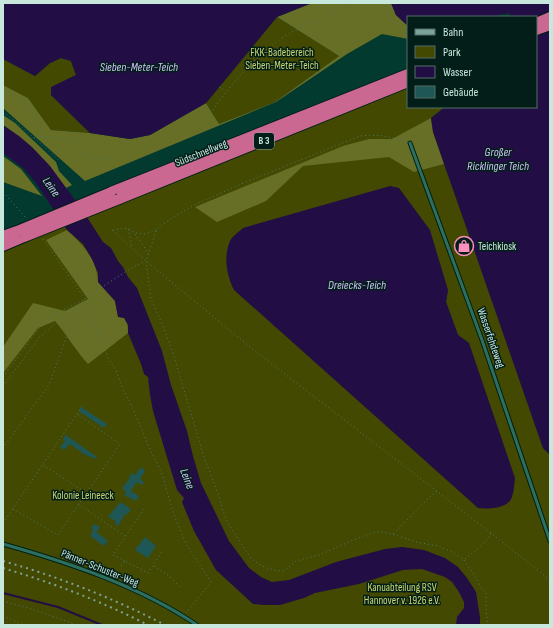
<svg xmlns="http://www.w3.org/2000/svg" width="553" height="628" viewBox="0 0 553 628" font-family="'Sofia Sans Condensed',sans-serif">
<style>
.green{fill:#434900;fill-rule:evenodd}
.forest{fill:#676e25}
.water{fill:#220e45}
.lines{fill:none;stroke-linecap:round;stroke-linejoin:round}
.stream{stroke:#220e45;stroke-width:2}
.building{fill:#1f5757}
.lane-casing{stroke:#001f18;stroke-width:5}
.highway-casing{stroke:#001f18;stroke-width:12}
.path{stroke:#4a796f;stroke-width:1;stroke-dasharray:1 3;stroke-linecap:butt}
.lane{stroke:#2d6f5f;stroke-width:3}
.highway{stroke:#cb6892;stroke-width:10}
.rail{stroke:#7aa399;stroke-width:2;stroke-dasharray:2 4;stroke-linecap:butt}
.highway-bridge-casing{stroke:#001f18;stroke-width:12;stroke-linecap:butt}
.highway-bridge{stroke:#cb6892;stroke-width:10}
.labels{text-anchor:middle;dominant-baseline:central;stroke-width:3;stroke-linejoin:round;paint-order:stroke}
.shield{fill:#031e18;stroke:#8daba3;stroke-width:1}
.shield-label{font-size:10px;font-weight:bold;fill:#c8e8de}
.park-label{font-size:11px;fill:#cad671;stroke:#031e18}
.street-label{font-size:11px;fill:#c8e8de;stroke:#031e18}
.poi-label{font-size:11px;fill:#c8e8de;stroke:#031e18;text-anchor:start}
.water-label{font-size:12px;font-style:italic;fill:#cfc3fa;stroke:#031e18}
</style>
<rect width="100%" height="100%" fill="#023a2f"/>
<!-- green -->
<g class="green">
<path d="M277,17L339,56L275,102L219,124L206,103Z"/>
<path d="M61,58L71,61L76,75L66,80L51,95L90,133L51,130L28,98L3,85V59L35,76L50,63Z"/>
<path d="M408,87V107H445L431,118L444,164L461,210L543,448L550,455V625H3V251ZM234,290H448L446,302L458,335L469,343Z"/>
</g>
<!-- forest -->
<g class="forest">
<path d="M312,3H391L396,15L408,26V39L382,34L347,54L276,102L85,181L3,108V85L28,98L51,130L90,133L130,139L150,135L206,103L219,124L275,102L339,56L277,17Z"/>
<path d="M3,115L15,123L56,162L59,171L72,185L66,188C47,163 28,143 3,125Z"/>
<path d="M431,118L433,132L444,164L414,172L389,157L303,166L266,201L217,222L195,207L343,146L369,139H392Z"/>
<path d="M3,156L21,169L42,196L3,182Z"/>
<path d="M67,230C83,245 97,259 98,282L115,301L118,316L124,318C128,323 128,327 128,333L88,364C76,351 67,335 55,321L38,328L3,373V347L33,303L65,311L88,299L46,240Z"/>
</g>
<!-- water -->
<g class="water">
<path d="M3,3H312L277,17L206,103L150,135L130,139L90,133L51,95V87L76,75L71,61L61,58L50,63L35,76L3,59Z"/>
<path d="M391,3H550V455L543,448L433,132L431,118L445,107H536V17H511L509,13L490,17H408V26L396,15Z"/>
<path d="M3,125L19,136L32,147L50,166L83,211L103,242L111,248L118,261L123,267L128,277L137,288L162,351L171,385L187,431L193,456L201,483L229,541L249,568L261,577L272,582L289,580L336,562L385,549L402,547L424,550L445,558L458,567L467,578L476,592L480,617V625H456L457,617L464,608V602L459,592L452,582L445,577L422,569L403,570L359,584L315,593L304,598L280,605H264L253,604L216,570L194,531L182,502L184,498L177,490L153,411L150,395L148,377L144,374L141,364L128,333V325L124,318L118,317L115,301L98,282V273L92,259L83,244L67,230L36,183L23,168L3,153Z"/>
<path d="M390,186L399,188L430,230L448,290L446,302L458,335L469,343L515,478C514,485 514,495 510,501C502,509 488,509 478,508L234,290C227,276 223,257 230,241C232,236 239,232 243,228Z"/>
</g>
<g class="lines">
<!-- stream -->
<path class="stream" d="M3,593L58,607L102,625"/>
</g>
<!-- building -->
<g class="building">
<path d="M81,407L107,424L104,428L80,412L79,410Z"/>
<path d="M66,435L97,457L96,459L81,453L83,450L81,452L70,444L64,450L60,447L65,441L63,439Z"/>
<path d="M141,467L145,471L140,479L144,482L142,485L137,482L131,491L139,496L136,501L124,495L126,492L122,488L130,478L129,477L132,473L135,475Z"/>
<path d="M120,502L131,509L127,515L126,513L118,526L114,523L116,521L108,517Z"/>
<path d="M94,524L100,527L97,532L95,531L108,541L104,546L90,536L93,530L91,528Z"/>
<path d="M145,537L156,546L148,558L135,550Z"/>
</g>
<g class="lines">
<defs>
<g id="lane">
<path d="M410,143L482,340L550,541"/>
<path d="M3,544C70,563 139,586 197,625"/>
</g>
<g id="highway">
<path d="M536,23L550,17"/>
<path d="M536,30L550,25"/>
<path d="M111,192L408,74"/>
<path d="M119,199L408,82"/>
<path d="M3,236L17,231"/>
<path d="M3,246L24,237"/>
</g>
</defs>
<!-- lane casing -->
<use href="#lane" class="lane-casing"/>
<!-- highway casing -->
<use href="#highway" class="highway-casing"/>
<!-- path -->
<g class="path">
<path d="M388,3L389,5L388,16L396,23L406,29L408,32"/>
<path d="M219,87L226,91"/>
<path d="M3,89C27,104 43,118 45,148"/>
<path d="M213,110C232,82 263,48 292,32C310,22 331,18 346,3"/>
<path d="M3,112L15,121L60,161"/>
<path d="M34,138L44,136L67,140L75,143L91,158L109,159"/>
<path d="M405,142C390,136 376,134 360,136L246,182L194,205L172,218L157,229L146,261L151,299L163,326L173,353L203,454L219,497L226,520L250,557C259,566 271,571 284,571L296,561L319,555L363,536L375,532H382L392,534L416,542L438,546L452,552L464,560L478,581L481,588L486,592V609L488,625"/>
<path d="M3,192L26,218"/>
<path d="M129,229C138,236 147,235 157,229"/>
<path d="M112,230L146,261L250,347L491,533L550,580"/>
<path d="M113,230L128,228L132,248"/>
<path d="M135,234L149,254"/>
<path d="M43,239L85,299L109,360L116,370L123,389L130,402L152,454L161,471L174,515L186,544L211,582L186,613"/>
<path d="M3,377L39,328L57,313L83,300"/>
<path d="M3,386L40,337L53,325L91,294L130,269L145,261"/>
<path d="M3,448L49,385L78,305"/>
<path d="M43,465L85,492"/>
<path d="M78,504L125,536"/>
<path d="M13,509L58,535L120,444L77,414"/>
<path d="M3,523L83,405"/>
<path d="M393,534L436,491"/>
<path d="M465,559C475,551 485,544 491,533"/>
<path d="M125,561L113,555L144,509"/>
<path d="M121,566L125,561L148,573L163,550"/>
<path d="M154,566L169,576L181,588"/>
<path d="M3,601L32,609L77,625"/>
<path d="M3,616L24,625"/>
</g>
<!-- lane -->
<use href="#lane" class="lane"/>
<!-- highway -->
<use href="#highway" class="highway"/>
<!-- rail -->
<g class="rail">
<path d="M3,561C59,577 113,598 165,625"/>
<path d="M3,568C53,583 101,601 148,625"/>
</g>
<defs>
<g id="highway-bridge">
<path d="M17,231L111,192"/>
<path d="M24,237L119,199"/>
</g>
</defs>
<!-- highway-bridge casing -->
<use href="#highway-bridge" class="highway-bridge-casing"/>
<!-- highway-bridge -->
<use href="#highway-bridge" class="highway-bridge"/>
</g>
<!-- icons -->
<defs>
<symbol id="shop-ring" viewBox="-11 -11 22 22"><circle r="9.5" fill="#031e18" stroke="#fe8ebc" stroke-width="1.5"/><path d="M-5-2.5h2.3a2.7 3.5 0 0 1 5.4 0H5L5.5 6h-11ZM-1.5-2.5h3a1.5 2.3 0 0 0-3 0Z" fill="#fe8ebc"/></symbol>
</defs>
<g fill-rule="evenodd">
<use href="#shop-ring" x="453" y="235" width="22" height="22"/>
</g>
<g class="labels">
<!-- shield labels -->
<rect class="shield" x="254" y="133" width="20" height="16" rx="3"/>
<g class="shield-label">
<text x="264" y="141">B 3</text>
</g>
<!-- park labels -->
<g class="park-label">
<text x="282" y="52">FKK-Badebereich<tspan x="282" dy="13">Sieben-Meter-Teich</tspan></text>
<text x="83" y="495">Kolonie Leineeck</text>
<text x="402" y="587">Kanuabteilung RSV<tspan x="402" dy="13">Hannover v. 1926 e.V.</tspan></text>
</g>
<!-- street labels -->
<g class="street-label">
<text transform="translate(201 153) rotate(-22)">Südschnellweg</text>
<text transform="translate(491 338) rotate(71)">Wasserfehdeweg</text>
<text transform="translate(100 568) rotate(22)">Pänner-Schuster-Weg</text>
</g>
<!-- poi labels -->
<g class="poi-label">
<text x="478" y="246">Teichkiosk</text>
</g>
<!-- water labels -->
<g class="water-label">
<text x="139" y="67">Sieben-Meter-Teich</text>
<text x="498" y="152">Großer<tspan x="498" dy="14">Ricklinger Teich</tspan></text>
<text transform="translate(51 187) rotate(55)">Leine</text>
<text x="357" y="285">Dreiecks-Teich</text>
<text transform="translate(187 479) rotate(69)">Leine</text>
</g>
</g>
<!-- border -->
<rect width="553" height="628" fill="none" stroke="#c8e8de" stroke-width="8"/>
<!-- legend -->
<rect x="407" y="16" width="130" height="92" fill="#031e18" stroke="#526f67"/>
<rect x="415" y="29" width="20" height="6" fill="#7aa399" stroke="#526f67"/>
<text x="443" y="36" font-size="12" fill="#c8e8de">Bahn</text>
<rect x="415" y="46" width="20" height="12" fill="#434900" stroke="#526f67"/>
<text x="443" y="56" font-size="12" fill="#c8e8de">Park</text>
<rect x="415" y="66" width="20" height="12" fill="#220e45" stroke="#526f67"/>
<text x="443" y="76" font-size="12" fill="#c8e8de">Wasser</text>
<rect x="415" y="86" width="20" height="12" fill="#1f5757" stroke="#526f67"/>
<text x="443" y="96" font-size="12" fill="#c8e8de">Gebäude</text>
</svg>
